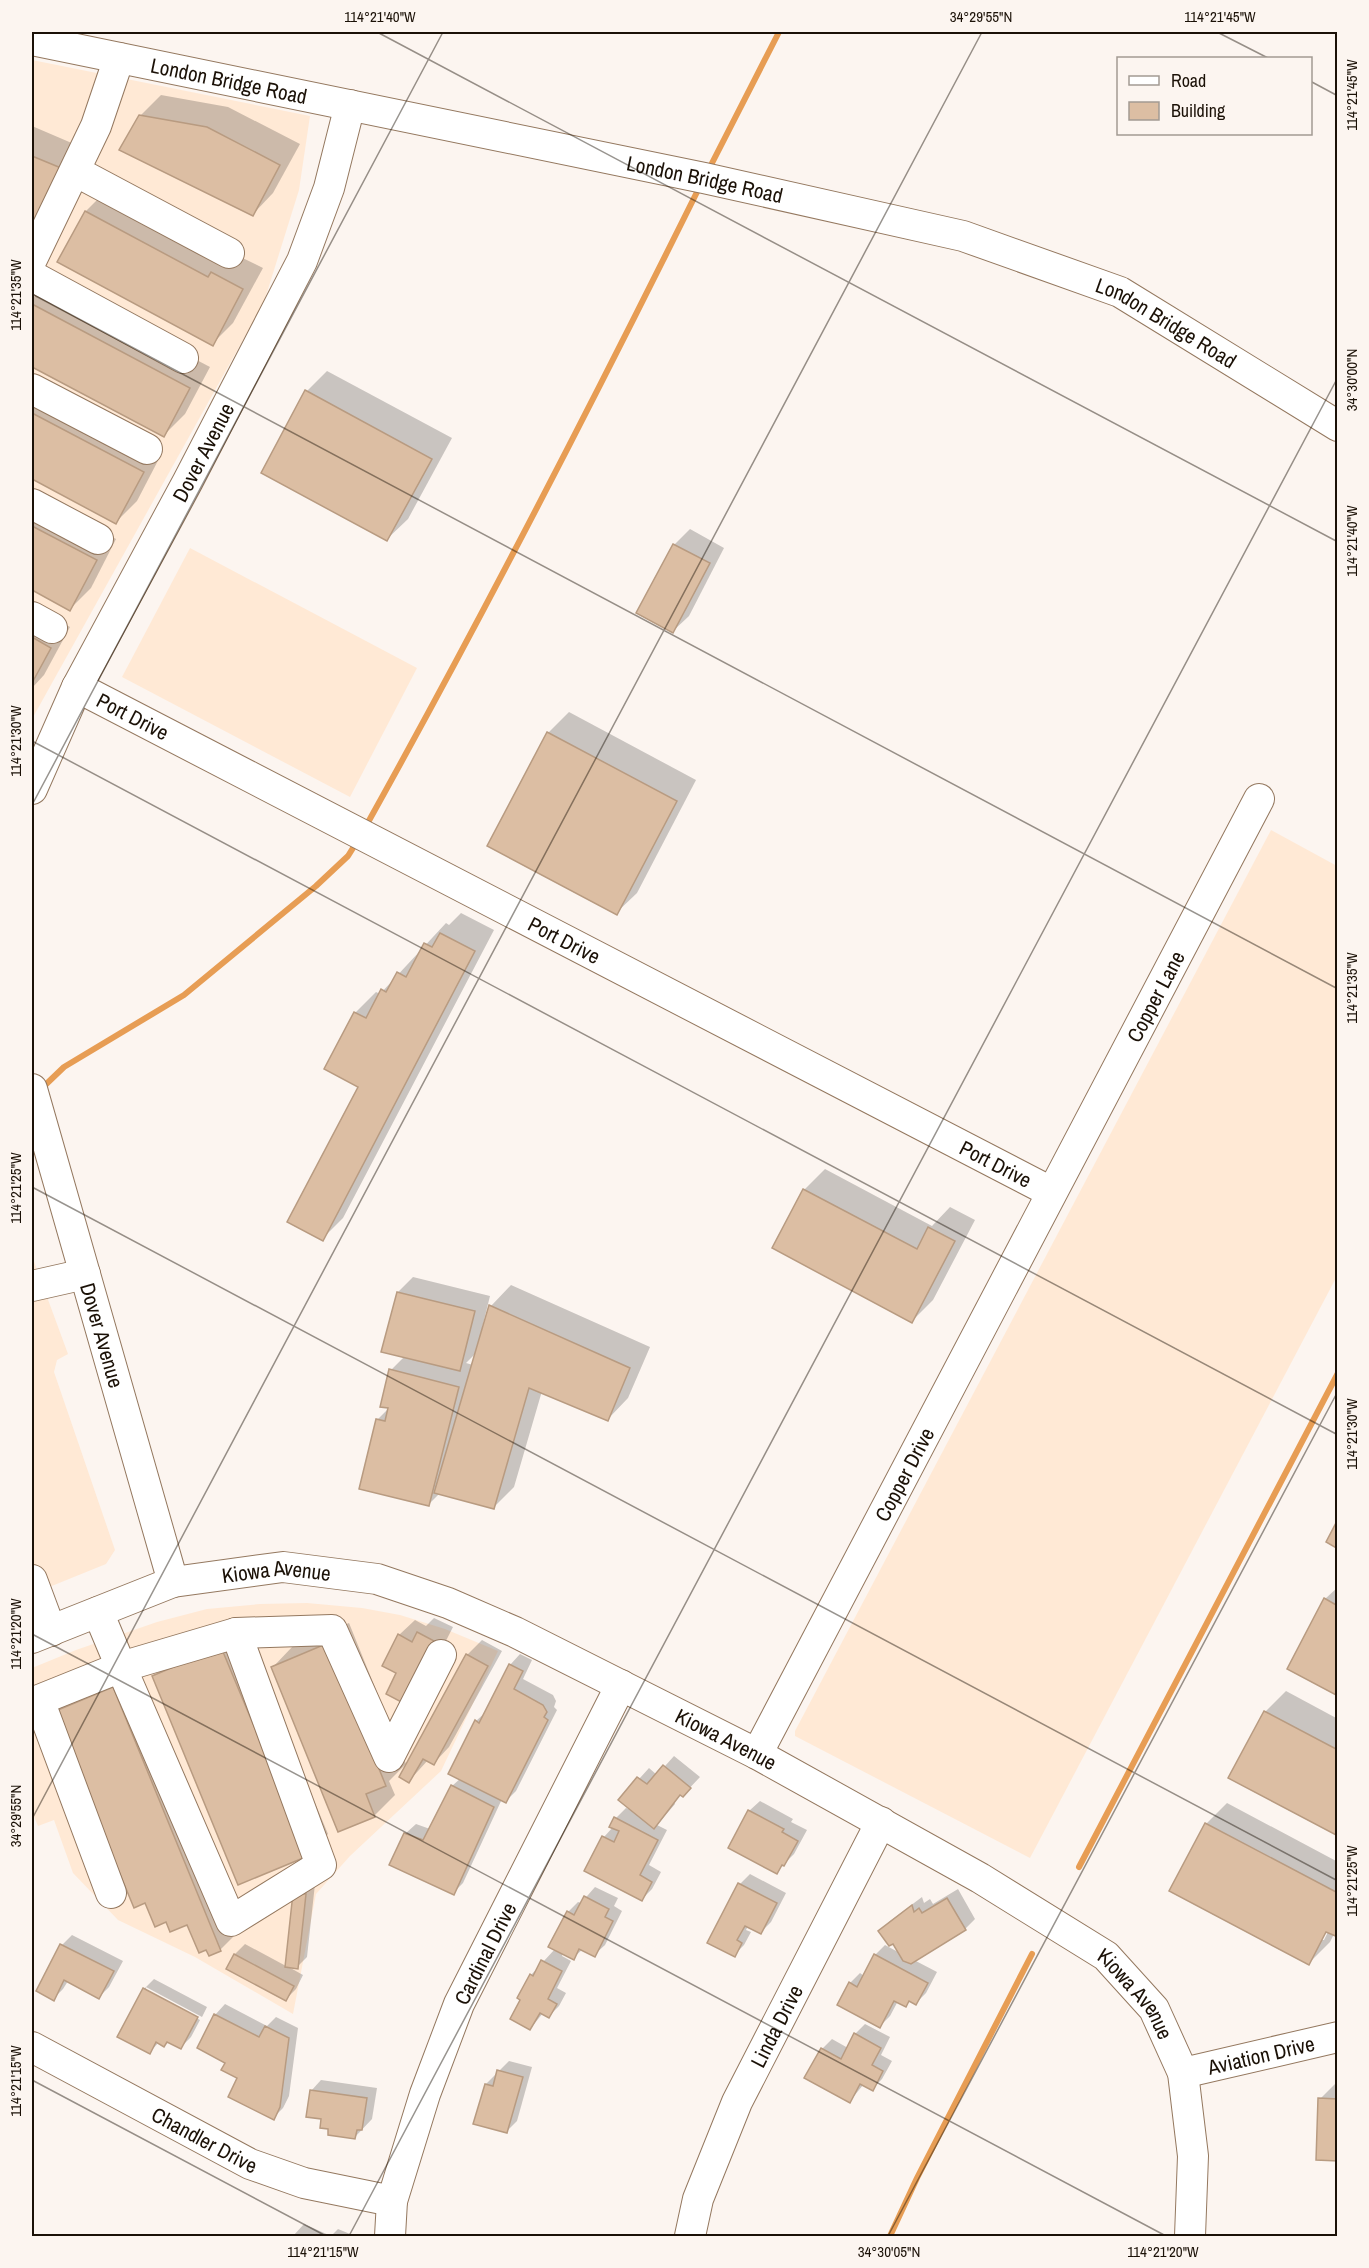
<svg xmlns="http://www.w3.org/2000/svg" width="1369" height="2268" viewBox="0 0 1369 2268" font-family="'Archivo Narrow',sans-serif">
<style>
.built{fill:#ffe9d5}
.shadow{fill:#0003;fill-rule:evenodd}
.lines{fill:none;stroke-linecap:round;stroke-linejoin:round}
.stream{stroke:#e79d54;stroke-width:6}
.building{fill:#dcbea3;stroke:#b89b81;stroke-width:1.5}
.minor-casing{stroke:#94785f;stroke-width:32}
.minor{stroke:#fff;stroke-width:30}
.ticks{fill:none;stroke:#1b1107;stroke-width:1.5;stroke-opacity:0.45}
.labels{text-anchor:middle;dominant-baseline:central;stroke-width:4.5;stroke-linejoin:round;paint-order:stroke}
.street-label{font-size:21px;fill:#1b1107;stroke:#fcf5f0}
.neatline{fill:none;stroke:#1b1107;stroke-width:2}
.ticks-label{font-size:15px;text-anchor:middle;fill:#1b1107}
</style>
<rect width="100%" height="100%" fill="#fcf5f0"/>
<!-- built -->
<g class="built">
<path d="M32,60L310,116L299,190L264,302L32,719Z"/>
<path d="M190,548L417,668L350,797L122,677Z"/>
<path d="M1271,830L1337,866V1276L1030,1858L795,1736V1731Z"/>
<path d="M32,1256L68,1354L57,1360L54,1372L115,1550L106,1564L32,1594Z"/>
<path d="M307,1603L362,1608L400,1615L445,1629L498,1651L441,1771L350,1856L316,1894L293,2014L195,1957L118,1920L73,1873L54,1820L38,1826L32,1812V1668L76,1650L157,1622L207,1609L260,1604Z"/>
</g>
<!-- shadow -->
<g class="shadow">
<path d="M161,95L228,107L300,144L273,193L253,214L140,116Z"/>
<path d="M32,126L81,147L32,237Z"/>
<path d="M106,191L263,268L233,323L212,344L86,211Z"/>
<path d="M49,282L210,367L185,414L164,435L32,365V299Z"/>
<path d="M327,371L452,438L408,519L387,539L307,391Z"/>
<path d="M32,382L163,451L137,501L116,522L32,478Z"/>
<path d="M32,495L116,539L91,588L70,609L32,589Z"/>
<path d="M690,529L724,548L689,616L673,631L638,613L674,545Z"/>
<path d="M32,606L70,627L44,675L32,688Z"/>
<path d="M569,712L696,780L637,893L616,913L548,733Z"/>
<path d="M461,913L494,930L343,1218L322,1239L360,1086L355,1013L376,992L380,994L446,923L449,925Z"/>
<path d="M825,1169L932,1226L950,1207L975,1220L933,1300L912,1321L804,1190Z"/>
<path d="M413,1277L490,1296L482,1328L484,1329L491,1306L511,1285L650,1347L628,1398L608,1419L542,1391L514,1487L494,1507L440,1493L428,1505L377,1420L390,1407L391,1370L405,1356L398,1292ZM477,1352L473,1365L466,1363Z"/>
<path d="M1338,1587V1694L1325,1599Z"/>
<path d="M434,1618L453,1627L422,1688L399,1635L415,1620L426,1626Z"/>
<path d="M349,1623L406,1764L389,1781L395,1795L374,1816L273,1667L293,1646Z"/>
<path d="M242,1628L328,1834L307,1855L154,1677L175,1656Z"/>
<path d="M482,1640L502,1651L449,1747L434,1763L428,1760L409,1781L467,1655Z"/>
<path d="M520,1654L532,1660L523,1679L553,1695L556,1701L554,1707L557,1710L516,1791L506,1801L502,1799L463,1883L453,1893L405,1834L416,1824L430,1829L452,1786L461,1778L476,1721L487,1711L510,1665Z"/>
<path d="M134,1667L241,1929L220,1950L188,1923L55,1712L76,1691Z"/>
<path d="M1286,1691L1338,1719V1834L1265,1712Z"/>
<path d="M674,1756L700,1777L683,1795L681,1793L674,1802L675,1804L657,1825L667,1830L649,1865L661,1872L652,1889L642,1899L586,1870L604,1837L613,1827L616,1818L626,1808L632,1810L620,1800L649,1768L657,1775Z"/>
<path d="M760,1801L793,1819L791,1822L807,1830L794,1854L776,1872L749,1811Z"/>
<path d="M1227,1803L1338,1862V1936L1334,1934L1330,1942L1309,1963L1206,1824ZM1328,1924L1331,1926L1324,1940H1320Z"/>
<path d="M750,1874L786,1893L771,1922L761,1932L748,1926L746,1930L751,1932L744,1945L734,1955L709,1942L740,1884Z"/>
<path d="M315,1884L307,1957L297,1967L287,1966L303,1975L296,1989L286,1999L228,1968L235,1954L245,1944L286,1966L295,1893Z"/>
<path d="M595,1887L618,1898L614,1906L622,1911L605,1945L594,1955L583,1949L573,1958L563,1953L562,1956L571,1961L557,1988L566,1993L559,2006L549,2016L543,2013L530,2029L531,1975L555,1949L568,1912L578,1902L581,1903Z"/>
<path d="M958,1889L975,1919L965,1929L914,1960L937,1972L926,1993L916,2003L910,2000L906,2005L898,2001L890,2016L880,2026L850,1983L860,1973L864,1976L875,1955L885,1945L900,1953L894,1943L880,1931L890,1921L922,1897L924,1903L930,1899L933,1904Z"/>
<path d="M72,1935L123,1961L109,1987L99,1997L68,1981L63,1989L53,1999L38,1990L62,1945Z"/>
<path d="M154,1979L207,2007L202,2017L146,1987V1991L200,2020L191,2037L181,2047L168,2041L159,2042L150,2052L144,1989Z"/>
<path d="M225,2004L267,2026L276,2017L298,2028L289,2096L283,2108L273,2118L227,2062L199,2047L215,2015Z"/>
<path d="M865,2024L890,2037L881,2055L892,2061L882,2079L872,2089L863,2085L850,2101L822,2049L832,2039L848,2048L855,2034Z"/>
<path d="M509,2061L532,2067L517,2121L507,2131L486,2084Z"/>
<path d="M321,2080L377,2088L372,2119L355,2137L330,2128L311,2091Z"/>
<path d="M1338,2081V2160L1320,2099Z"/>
<path d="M304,2224L331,2236L338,2229L355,2236H293Z"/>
</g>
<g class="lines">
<!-- stream -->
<g class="stream">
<path d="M709,169L779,32"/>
<path d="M366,826C483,616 593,402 700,186"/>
<path d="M40,1090L64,1067L184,995L316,886L348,856L358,840"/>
<path d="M1079,1867L1338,1373"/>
<path d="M890,2236L917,2178L1032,1954"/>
</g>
</g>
<!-- building -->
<g class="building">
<path d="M139,115L207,127L280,165L253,216L119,150Z"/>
<path d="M32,156L61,168L32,237Z"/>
<path d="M85,211L208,277L211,272L243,289L213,346L57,262Z"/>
<path d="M32,304L190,388L164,437L32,367Z"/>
<path d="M305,390L432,459L387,541L261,473Z"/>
<path d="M32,413L144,472L116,524L32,479Z"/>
<path d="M32,526L97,560L70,611L32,590Z"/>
<path d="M673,544L710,563L673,633L636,613Z"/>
<path d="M32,637L51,648L32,683Z"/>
<path d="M547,732L677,801L617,915L487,846Z"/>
<path d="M440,933L475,951L323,1241L287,1222L358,1087L324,1069L354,1012L366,1018L381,989L386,992L397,972L406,977L424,943L432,947Z"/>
<path d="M803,1189L917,1249L928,1227L955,1241L912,1323L772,1248Z"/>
<path d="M397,1292L475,1311L460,1371L381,1352Z"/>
<path d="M489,1305L630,1368L608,1421L529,1388L494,1509L434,1493Z"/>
<path d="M389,1369L459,1387L429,1506L359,1489L376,1419L385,1421L388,1408L380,1407Z"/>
<path d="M1338,1519V1549L1326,1542Z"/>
<path d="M1324,1598L1338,1606V1696L1287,1669Z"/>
<path d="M417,1632L438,1643L407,1705L386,1694L396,1673L382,1666L398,1634L412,1642Z"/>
<path d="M328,1643L386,1786L366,1794L375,1817L338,1832L271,1667Z"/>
<path d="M221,1647L308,1856L238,1885L152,1676Z"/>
<path d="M466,1654L488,1666L434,1765L423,1759L409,1783L399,1777Z"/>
<path d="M509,1664L523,1671L514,1689L543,1705L547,1712L544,1717L548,1720L506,1803L448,1774L475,1720L479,1723Z"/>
<path d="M113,1687L221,1951L209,1956L206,1950L199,1953L187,1925L170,1932L166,1922L155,1927L145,1903L134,1908L53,1712Z"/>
<path d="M1264,1711L1338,1750V1836L1228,1778Z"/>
<path d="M663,1765L691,1788L683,1797L680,1795L654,1829L618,1800L637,1777L647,1784Z"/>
<path d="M451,1785L494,1807L454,1895L389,1865L404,1833L423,1840Z"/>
<path d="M748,1810L784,1829L782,1832L798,1841L784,1866L782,1865L777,1874L728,1848Z"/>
<path d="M614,1817L658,1840L640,1875L652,1882L642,1901L584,1871L602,1836L614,1842L619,1831L609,1827Z"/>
<path d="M1205,1823L1338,1893V1937L1326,1932L1309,1965L1169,1891Z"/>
<path d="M738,1883L777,1903L761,1934L745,1926L737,1940L742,1943L735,1957L707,1943Z"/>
<path d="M293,1893L306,1894L298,1969L285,1967Z"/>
<path d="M584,1896L609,1909L605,1917L613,1921L595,1957L579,1949L574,1960L548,1947L567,1911L574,1915Z"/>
<path d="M947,1898L966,1930L911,1964L903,1961L893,1944L889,1946L878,1931L912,1905L914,1912L919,1908L922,1913Z"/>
<path d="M60,1944L114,1971L99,1999L64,1980L54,2001L36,1991Z"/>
<path d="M234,1954L294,1986L286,2001L226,1969Z"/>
<path d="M874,1954L928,1983L916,2005L909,2001L906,2007L894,2001L880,2028L837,2005L849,1982L857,1987Z"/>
<path d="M541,1960L562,1971L548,1999L557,2004L549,2018L540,2013L530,2030L510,2019L520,2000L517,1998L530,1974L533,1976Z"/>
<path d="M143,1988L198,2017L181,2049L167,2042L164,2047L156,2042L150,2054L117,2037Z"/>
<path d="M214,2014L259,2037L265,2026L289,2038L280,2107L274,2120L228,2097L237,2078L221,2070L225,2063L197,2048Z"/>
<path d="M854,2033L881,2048L872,2065L883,2071L873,2091L860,2084L850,2103L804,2078L821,2048L841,2059Z"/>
<path d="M497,2070L523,2077L507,2133L473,2124L485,2084L493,2086Z"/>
<path d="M310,2090L367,2098L362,2130H357L355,2139L328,2135V2129L320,2128L321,2119L306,2117Z"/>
<path d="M1318,2098L1338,2099V2161L1316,2160Z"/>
</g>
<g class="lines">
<defs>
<g id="minor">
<path id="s1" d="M32,40L704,178L963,236L1120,292L1338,426"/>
<path d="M75,171L229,253"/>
<path d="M32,259L96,126L119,58"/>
<path d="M32,276L183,358"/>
<path d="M32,389L147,449"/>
<path d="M32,504L98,539"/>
<path d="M32,617L52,628"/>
<path id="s2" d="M77,687L1051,1192"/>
<path id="s3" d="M32,789L77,687L188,481L302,261L329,188L350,105"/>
<path id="s4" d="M32,1089L173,1582"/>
<path d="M32,1286L85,1274"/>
<path d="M32,1580L51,1631"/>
<path d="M98,1612L121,1667L39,1700L111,1893"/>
<path d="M236,1633L321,1865L231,1921L121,1667Z"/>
<path d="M236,1633L332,1630L389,1757L441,1655"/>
<path id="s5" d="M32,1638L173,1582L283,1567L377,1579L448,1603L515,1632L757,1754L980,1878L1106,1956L1154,2009L1183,2073L1193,2156L1190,2236"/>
<path id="s6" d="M757,1754L1259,799"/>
<path id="s7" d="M32,2047L250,2164L304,2183L392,2201"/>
<path id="s8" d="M1183,2073L1338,2037"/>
<path id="s9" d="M390,2236L392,2201L425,2094L459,2004L621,1685"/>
<path id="s10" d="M690,2236L698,2199L737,2102L881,1822"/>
</g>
</defs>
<!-- minor casing -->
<use href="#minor" class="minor-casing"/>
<!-- minor -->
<use href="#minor" class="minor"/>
</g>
<!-- ticks -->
<path class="ticks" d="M377,32L1338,542M1217,32L1268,58M1310,81L1338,96M32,294L1338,989M32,741L1338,1435M32,805L443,32M32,1187L1338,1881M32,1634L1166,2236M32,1819L982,32M32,2080L326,2236M349,2236L1338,377M888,2236L1338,1391"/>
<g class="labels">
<!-- street labels -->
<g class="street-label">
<text stroke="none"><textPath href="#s1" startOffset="201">London Bridge Road</textPath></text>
<text stroke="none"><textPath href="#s1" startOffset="687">London Bridge Road</textPath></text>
<text stroke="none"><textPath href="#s1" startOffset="1173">London Bridge Road</textPath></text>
<text stroke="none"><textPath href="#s3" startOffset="378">Dover Avenue</textPath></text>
<text stroke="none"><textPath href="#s2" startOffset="63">Port Drive</textPath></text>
<text stroke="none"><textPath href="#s2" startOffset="549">Port Drive</textPath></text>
<text stroke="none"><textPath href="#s6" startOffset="856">Copper Lane</textPath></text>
<text stroke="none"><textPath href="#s2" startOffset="1035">Port Drive</textPath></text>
<text stroke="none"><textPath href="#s4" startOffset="256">Dover Avenue</textPath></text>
<text stroke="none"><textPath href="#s6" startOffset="316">Copper Drive</textPath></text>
<text stroke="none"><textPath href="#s5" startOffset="256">Kiowa Avenue</textPath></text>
<text stroke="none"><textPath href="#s5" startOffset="742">Kiowa Avenue</textPath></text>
<text stroke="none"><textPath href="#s9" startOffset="300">Cardinal Drive</textPath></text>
<text stroke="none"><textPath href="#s5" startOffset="1228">Kiowa Avenue</textPath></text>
<text stroke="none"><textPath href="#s10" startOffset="228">Linda Drive</textPath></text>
<text stroke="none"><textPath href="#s8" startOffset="80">Aviation Drive</textPath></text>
<text stroke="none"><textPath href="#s7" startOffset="196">Chandler Drive</textPath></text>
</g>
</g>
<!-- border -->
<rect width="1369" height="2268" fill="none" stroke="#fcf5f0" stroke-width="66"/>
<!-- legend -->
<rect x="1117" y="57" width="195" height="78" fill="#fcf5f0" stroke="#a29a93" stroke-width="1.5"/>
<rect x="1129" y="76" width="30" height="9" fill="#ffffff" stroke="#a29a93" stroke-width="1.5"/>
<text x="1171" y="87" font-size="18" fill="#1b1107">Road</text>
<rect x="1129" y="102" width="30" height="18" fill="#dcbea3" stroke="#a29a93" stroke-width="1.5"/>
<text x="1171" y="117" font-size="18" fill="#1b1107">Building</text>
<rect x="33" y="33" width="1303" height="2202" class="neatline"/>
<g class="ticks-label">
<text x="380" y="22">114°21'40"W</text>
<text x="981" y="22">34°29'55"N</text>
<text x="1220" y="22">114°21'45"W</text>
<text transform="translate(1352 95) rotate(-90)" y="5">114°21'45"W</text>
<text transform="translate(16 295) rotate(-90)" y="5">114°21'35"W</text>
<text transform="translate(1352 380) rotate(-90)" y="5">34°30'00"N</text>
<text transform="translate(1352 541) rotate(-90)" y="5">114°21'40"W</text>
<text transform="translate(16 741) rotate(-90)" y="5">114°21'30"W</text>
<text transform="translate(1352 988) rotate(-90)" y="5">114°21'35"W</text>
<text transform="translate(16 1188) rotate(-90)" y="5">114°21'25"W</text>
<text transform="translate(1352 1434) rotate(-90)" y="5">114°21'30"W</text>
<text transform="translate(16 1634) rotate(-90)" y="5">114°21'20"W</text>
<text transform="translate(16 1816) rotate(-90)" y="5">34°29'55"N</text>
<text transform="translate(1352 1881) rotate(-90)" y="5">114°21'25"W</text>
<text transform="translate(16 2081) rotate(-90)" y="5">114°21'15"W</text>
<text x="323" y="2257">114°21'15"W</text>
<text x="889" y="2257">34°30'05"N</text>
<text x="1163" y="2257">114°21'20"W</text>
</g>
</svg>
